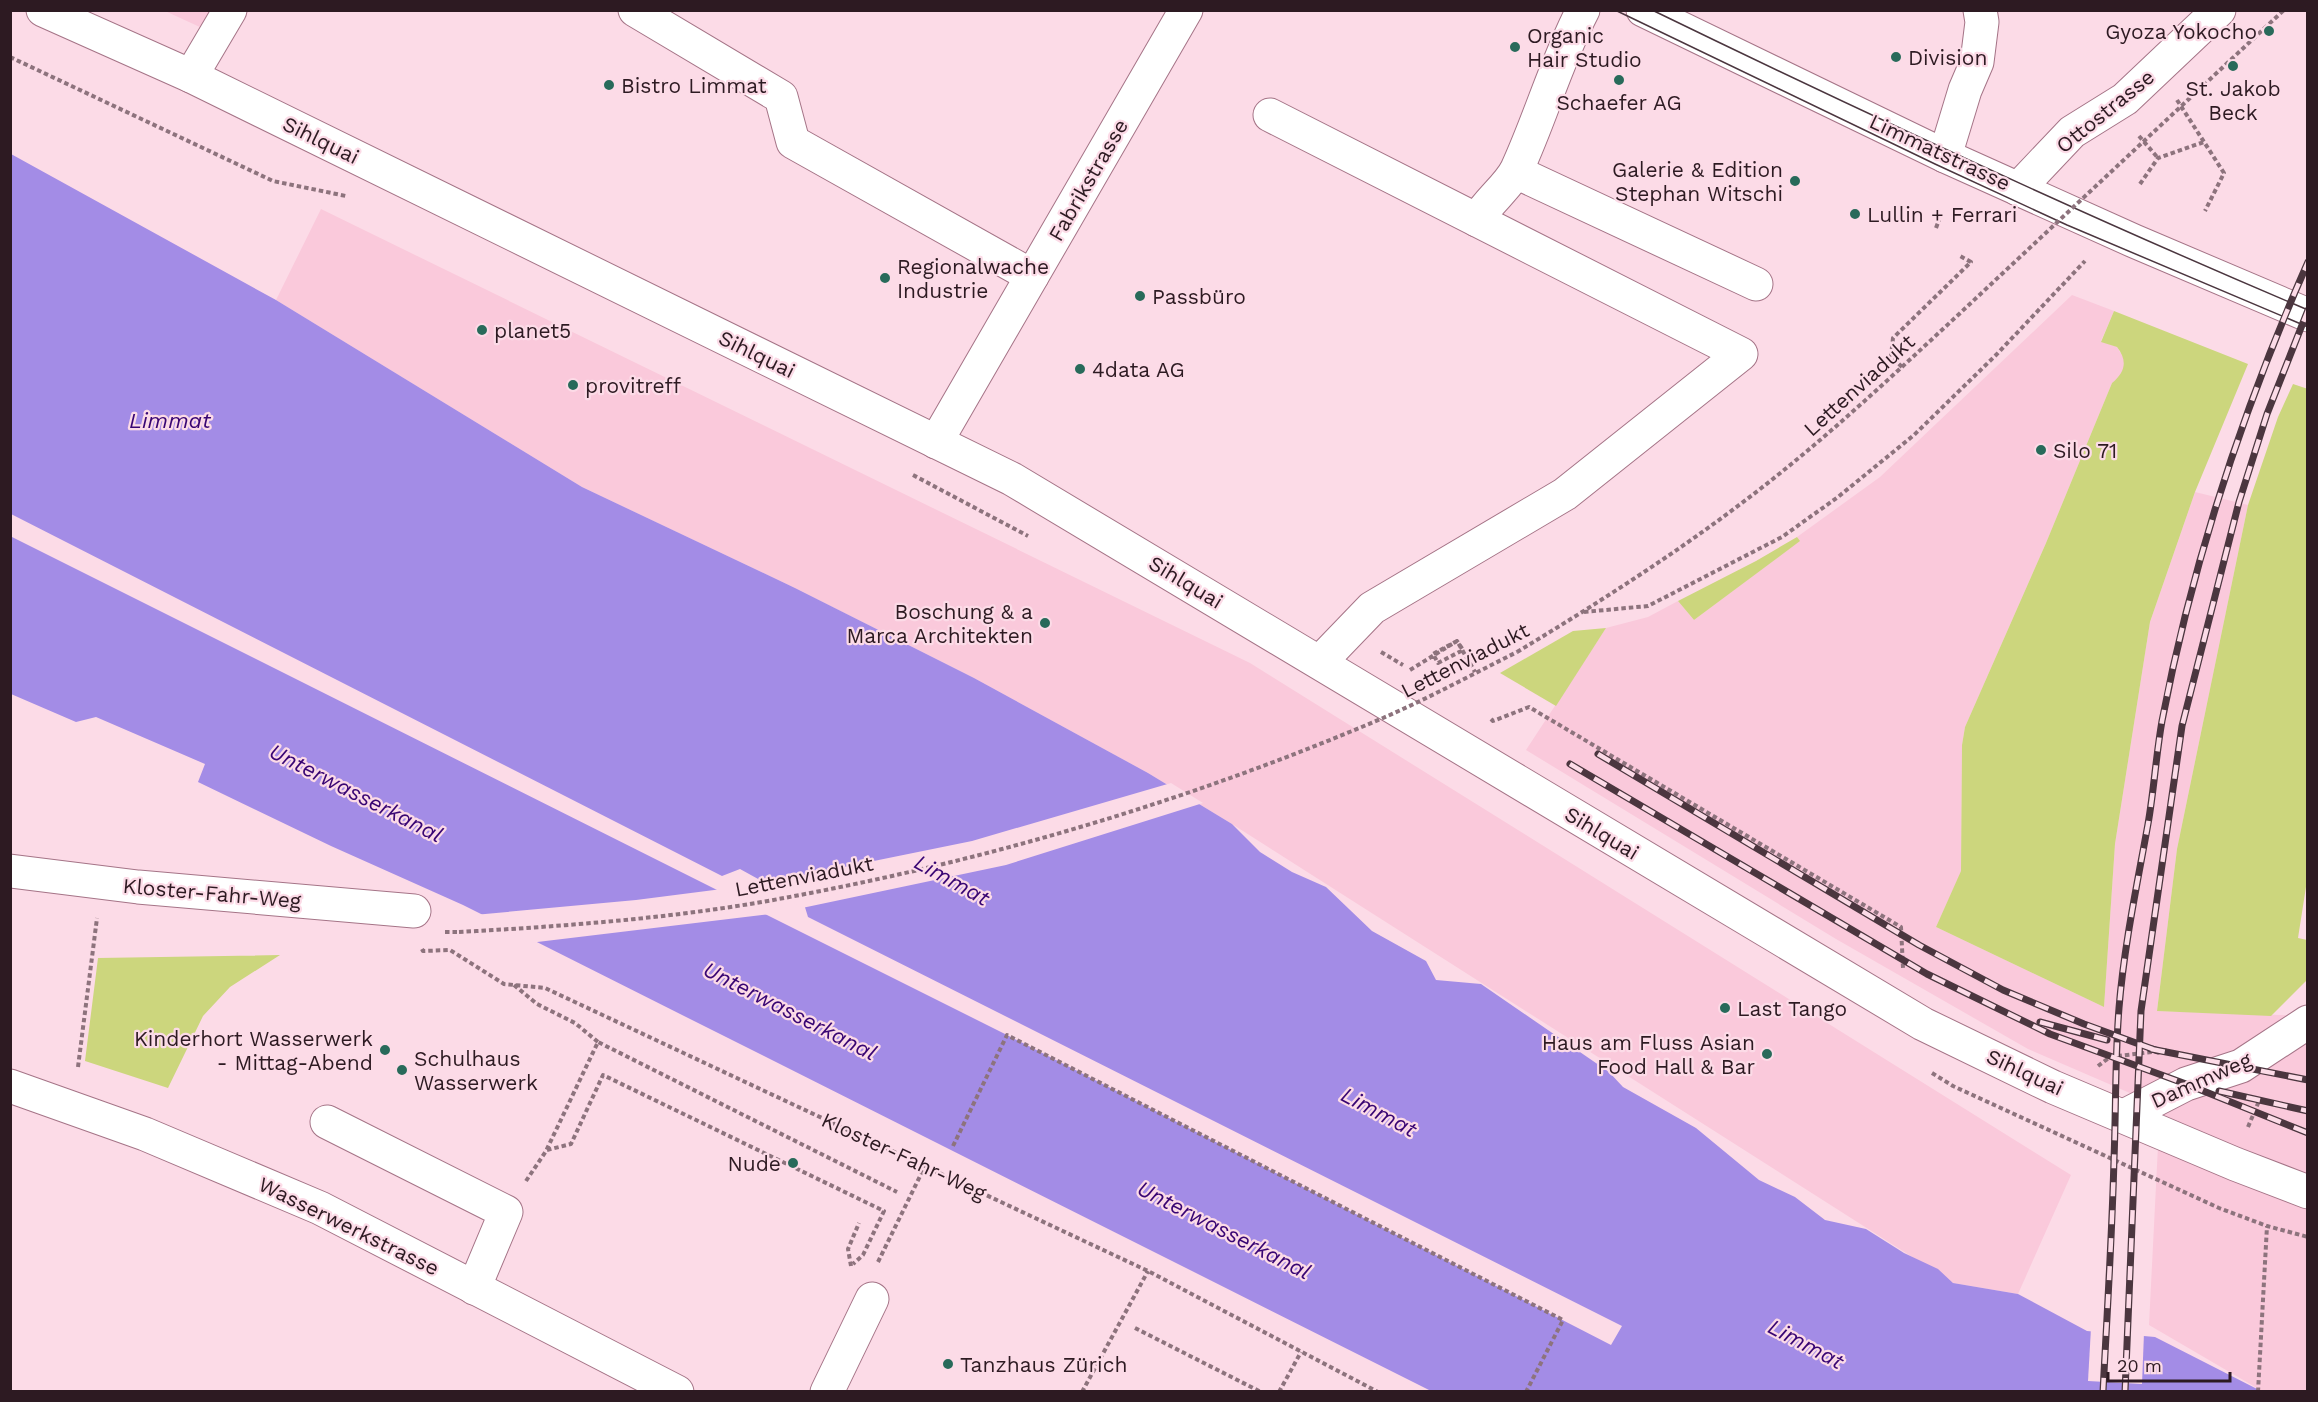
<svg xmlns="http://www.w3.org/2000/svg" width="2318" height="1402" viewBox="0 0 2318 1402" font-family="'Work Sans',sans-serif">
<style>
.built{fill:#fac9db}
.green{fill:#ccd67d}
.water{fill:#a38ce6}
.pier{fill:#fcdbe7}
.lines{fill:none;stroke-linecap:round;stroke-linejoin:round}
.minor-casing{stroke:#a57487;stroke-width:35}
.path{stroke:#8d737d;stroke-width:4;stroke-dasharray:4.5 3;stroke-linecap:butt}
.minor{stroke:#fff;stroke-width:33}
.tram{stroke:#4b363f;stroke-width:1.5}
.rail-casing{stroke:#4b363f;stroke-width:7}
.rail{stroke:#fcdbe7;stroke-width:4.5;stroke-dasharray:14;stroke-linecap:butt}
.path-bridge{stroke:#8d737d;stroke-width:4;stroke-dasharray:4.5 3;stroke-linecap:butt}
.poi-dot{fill:#286a5a;stroke:#fcdbe7;stroke-width:2}
.labels{text-anchor:middle;dominant-baseline:central;stroke-width:4.5;stroke-linejoin:round;paint-order:stroke}
.poi-label{font-size:21px;fill:#2d1a22;stroke:#fcdbe7;text-anchor:start}
.street-label{font-size:21px;fill:#2d1a22;stroke:#fcdbe7}
.water-label{font-size:22px;font-style:italic;fill:#380573;stroke:#fcdbe7}
</style>
<rect width="100%" height="100%" fill="#fcdbe7"/>
<!-- built -->
<g class="built">
<path d="M165,11H212L202,28Z"/>
<path d="M321,209L1250,663L2071,1175L2018,1294L1953,1283L1232,824L1148,773L974,678L795,588L582,487L276,300Z"/>
<path d="M2072,295L2114,311L2101,341L2117,347L2125,360L2124,368L2119,378L2112,383L2046,543L1965,727L1962,745L1961,872L1936,927L2104,1007L2115,844L2150,622L2195,492L2248,505L2177,849L2157,1011L2307,1016V1391H2262L2149,1325L2160,1106L2028,1049L1836,939L1526,750L1606,628L1648,617L1678,601L1694,620L1799,541L1797,537L1880,477Z"/>
</g>
<!-- green -->
<g class="green">
<path d="M2114,311L2248,364L2195,492L2150,622L2115,844L2104,1007L1936,927L1961,871L1962,745L1965,727L2046,543L2112,383C2125,372 2128,361 2117,347L2101,342Z"/>
<path d="M2293,384L2308,389V874L2298,938L2307,940V980L2271,1016L2157,1011L2177,849L2248,505L2278,417Z"/>
<path d="M1797,537L1800,541L1694,620L1678,601L1756,561Z"/>
<path d="M1606,628L1556,706L1500,673L1573,631Z"/>
<path d="M280,955L230,987L203,1016L168,1088L85,1061L98,958Z"/>
</g>
<!-- water -->
<path class="water" d="M11,154L276,300L582,487L795,588L974,678L1148,773L1232,824L1260,852L1292,872L1326,887L1372,931L1426,961L1436,980L1481,984L1609,1072L1623,1087L1696,1128L1759,1180L1795,1197L1825,1220L1866,1229L1904,1253L1938,1269L1953,1283L2018,1294L2087,1331L2155,1337L2261,1391H1431L463,905L331,846L198,782L205,764L96,717L76,722L11,694L10,536L1007,1035L1611,1345L1622,1326L808,917L804,904L740,869L722,876L11,514Z"/>
<!-- pier -->
<g class="pier">
<path d="M1171,783L1203,803L1006,865L802,908L761,884L972,841Z"/>
<path d="M722,889L771,914L529,943L474,915L636,900Z"/>
<path d="M2091,1328L2144,1333L2142,1384L2088,1381Z"/>
</g>
<g class="lines">
<defs>
<g id="minor">
<path d="M43,10L191,76L1012,479L1923,1024L2053,1087L2235,1164L2308,1192"/>
<path d="M635,10L781,97L793,142L1032,276"/>
<path d="M1643,10L1945,156L2134,241L2308,315"/>
<path d="M191,76L230,10"/>
<path d="M1270,115L1741,354L1565,494L1372,608L1320,662"/>
<path d="M1945,156L1965,90L1977,62L1982,22L1980,10"/>
<path d="M1516,172L1756,284"/>
<path d="M2018,189L2072,132L2125,99L2219,10"/>
<path d="M1477,220C1488,201 1509,186 1517,169C1541,117 1556,62 1583,10"/>
<path d="M936,442L1186,10"/>
<path d="M10,871L138,887L414,911"/>
<path d="M10,1086L145,1134L320,1208L677,1392"/>
<path d="M2124,1116L2186,1084L2241,1066L2308,1022"/>
<path d="M327,1122L506,1212L474,1288"/>
<path d="M827,1392L872,1299"/>
</g>
</defs>
<!-- minor casing -->
<use href="#minor" class="minor-casing"/>
<!-- path -->
<g class="path">
<path d="M10,57L273,181L346,196"/>
<path d="M2177,100L2224,173L2205,211"/>
<path d="M2139,136L2158,158"/>
<path d="M2140,184L2158,158L2204,142"/>
<path d="M1936,228L1939,220"/>
<path d="M1902,367L1891,356L1893,338L1971,262L1960,256"/>
<path d="M913,475L1028,536"/>
<path d="M1584,612L1648,606L1782,537L1838,497L1914,435L1997,354L2085,261"/>
<path d="M1381,652L1403,665"/>
<path d="M1517,652C1613,594 1708,533 1795,461C1851,415 1904,365 1957,316"/>
<path d="M1410,670L1457,641L1463,650L1438,663L1433,654L1457,641L1475,672"/>
<path d="M1491,719L1493,721L1529,707L1901,927L1903,968"/>
<path d="M445,932H459"/>
<path d="M422,949L423,951L450,950L504,984L545,988L1148,1271L1378,1392"/>
<path d="M514,985L537,1004L575,1023L598,1042"/>
<path d="M2098,1066L2110,1057L2168,1050"/>
<path d="M78,1067L97,918"/>
<path d="M1932,1073L1953,1086L2219,1208L2267,1226L2308,1237"/>
<path d="M2248,1127L2259,1101"/>
<path d="M953,1146L1007,1035L1563,1320L1526,1392"/>
<path d="M547,1150L571,1144L603,1075L884,1211L863,1255L853,1264"/>
<path d="M526,1181L546,1151L598,1042L897,1192"/>
<path d="M878,1262L925,1166"/>
<path d="M851,1266L848,1249L859,1223"/>
<path d="M1135,1328L1261,1392"/>
<path d="M1082,1392L1148,1271"/>
<path d="M1279,1392L1301,1352"/>
<path d="M2258,1392L2267,1226"/>
</g>
<!-- minor -->
<use href="#minor" class="minor"/>
<!-- tram -->
<g class="tram">
<path d="M1615,10L1935,164L2067,225L2308,327"/>
<path d="M1652,10C1868,115 2086,216 2308,310"/>
</g>
<defs>
<g id="rail">
<path d="M1598,754L1919,945L2003,990L2084,1024L2158,1051"/>
<path d="M1570,764L1927,974L2050,1034L2186,1084L2308,1133"/>
<path d="M2040,1022L2107,1040"/>
<path d="M2151,1049L2308,1080"/>
<path d="M2219,1091L2308,1111"/>
<path d="M2103,1392C2107,1314 2112,1237 2114,1159C2116,1109 2115,1058 2119,1008C2124,946 2137,885 2148,824C2154,790 2156,755 2162,721C2192,564 2244,407 2308,262"/>
<path d="M2125,1392L2141,1011L2182,726L2239,502L2267,414L2308,310"/>
</g>
</defs>
<!-- rail casing -->
<use href="#rail" class="rail-casing"/>
<!-- rail -->
<use href="#rail" class="rail"/>
<!-- path-bridge -->
<g class="path-bridge">
<path d="M1957,316L2284,10"/>
<path d="M459,932C568,926 677,918 784,898C990,860 1191,800 1383,718C1429,698 1473,674 1517,652"/>
</g>
</g>
<!-- markers -->
<g class="poi-dot">
<circle cx="2269" cy="31" r="6"/>
<circle cx="1515" cy="47" r="6"/>
<circle cx="1896" cy="57" r="6"/>
<circle cx="2233" cy="66" r="6"/>
<circle cx="1619" cy="80" r="6"/>
<circle cx="609" cy="85" r="6"/>
<circle cx="1795" cy="181" r="6"/>
<circle cx="1855" cy="214" r="6"/>
<circle cx="885" cy="278" r="6"/>
<circle cx="1140" cy="296" r="6"/>
<circle cx="482" cy="330" r="6"/>
<circle cx="1080" cy="369" r="6"/>
<circle cx="573" cy="385" r="6"/>
<circle cx="2041" cy="450" r="6"/>
<circle cx="1045" cy="623" r="6"/>
<circle cx="1725" cy="1008" r="6"/>
<circle cx="385" cy="1050" r="6"/>
<circle cx="1767" cy="1054" r="6"/>
<circle cx="402" cy="1070" r="6"/>
<circle cx="793" cy="1163" r="6"/>
<circle cx="948" cy="1364" r="6"/>
</g>
<g class="labels">
<!-- poi labels -->
<g class="poi-label">
<text x="2257" y="31" text-anchor="end">Gyoza Yokocho</text>
<text x="1527" y="35">Organic<tspan x="1527" dy="24">Hair Studio</tspan></text>
<text x="1908" y="57">Division</text>
<text x="621" y="85">Bistro Limmat</text>
<text x="2233" y="88" text-anchor="middle">St. Jakob<tspan x="2233" dy="24">Beck</tspan></text>
<text x="1619" y="102" text-anchor="middle">Schaefer AG</text>
<text x="1783" y="169" text-anchor="end">Galerie &amp; Edition<tspan x="1783" dy="24">Stephan Witschi</tspan></text>
<text x="1867" y="214">Lullin + Ferrari</text>
<text x="897" y="266">Regionalwache<tspan x="897" dy="24">Industrie</tspan></text>
<text x="1152" y="296">Passbüro</text>
<text x="494" y="330">planet5</text>
<text x="1092" y="369">4data AG</text>
<text x="585" y="385">provitreff</text>
<text x="2053" y="450">Silo 71</text>
<text x="1033" y="611" text-anchor="end">Boschung &amp; a<tspan x="1033" dy="24">Marca Architekten</tspan></text>
<text x="1737" y="1008">Last Tango</text>
<text x="373" y="1038" text-anchor="end">Kinderhort Wasserwerk<tspan x="373" dy="24">- Mittag-Abend</tspan></text>
<text x="1755" y="1042" text-anchor="end">Haus am Fluss Asian<tspan x="1755" dy="24">Food Hall &amp; Bar</tspan></text>
<text x="414" y="1058">Schulhaus<tspan x="414" dy="24">Wasserwerk</tspan></text>
<text x="781" y="1163" text-anchor="end">Nude</text>
<text x="960" y="1364">Tanzhaus Zürich</text>
</g>
<!-- street labels -->
<g class="street-label">
<text transform="translate(2105 111) rotate(-39)">Ottostrasse</text>
<text transform="translate(321 140) rotate(26)">Sihlquai</text>
<text transform="translate(1940 152) rotate(25)">Limmatstrasse</text>
<text transform="translate(1088 180) rotate(-60)">Fabrikstrasse</text>
<text transform="translate(757 354) rotate(26)">Sihlquai</text>
<text transform="translate(1859 385) rotate(-42)">Lettenviadukt</text>
<text transform="translate(1186 582) rotate(31)">Sihlquai</text>
<text transform="translate(1465 660) rotate(-27)">Lettenviadukt</text>
<text transform="translate(1602 833) rotate(31)">Sihlquai</text>
<text transform="translate(804 876) rotate(-11)">Lettenviadukt</text>
<text transform="translate(212 893) rotate(5)">Kloster-Fahr-Weg</text>
<text transform="translate(2025 1072) rotate(25)">Sihlquai</text>
<text transform="translate(2201 1080) rotate(-24)">Dammweg</text>
<text transform="translate(904 1156) rotate(25)">Kloster-Fahr-Weg</text>
<text transform="translate(349 1226) rotate(26)">Wasserwerkstrasse</text>
</g>
<!-- water labels -->
<g class="water-label">
<text x="170" y="420">Limmat</text>
<text transform="translate(356 793) rotate(27)">Unterwasserkanal</text>
<text transform="translate(952 880) rotate(29)">Limmat</text>
<text transform="translate(790 1011) rotate(27)">Unterwasserkanal</text>
<text transform="translate(1379 1112) rotate(28)">Limmat</text>
<text transform="translate(1224 1230) rotate(27)">Unterwasserkanal</text>
<text transform="translate(1806 1344) rotate(28)">Limmat</text>
</g>
</g>
<!-- border -->
<rect width="2318" height="1402" fill="none" stroke="#2d1a22" stroke-width="24"/>
<!-- scale -->
<path d="M2108 1372v9h122v-9" fill="none" stroke="#2d1a22" stroke-width="3"/>
<text x="2117" y="1372" font-size="18" fill="#2d1a22" stroke="#fcdbe7" stroke-width="4.5" paint-order="stroke">20 m</text>
</svg>
